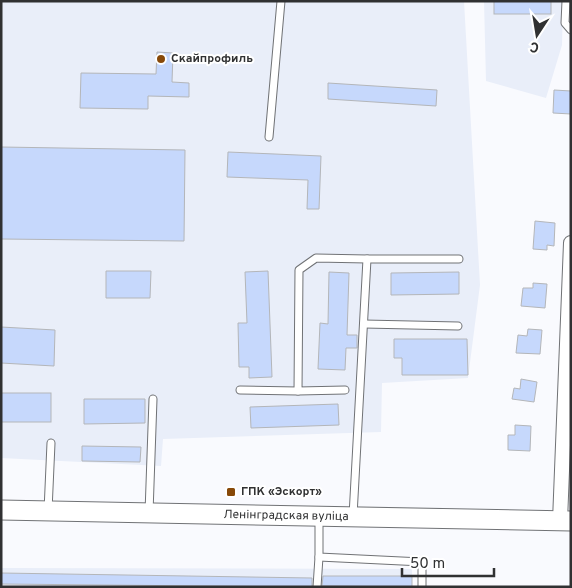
<svg xmlns="http://www.w3.org/2000/svg" width="572" height="588" viewBox="0 0 572 588" font-family="Overpass,sans-serif">
<style>
.built{fill:#e9eef9}
.building{fill:#c6d8fc;stroke:#b4b6b9}
.lines{fill:none;stroke-linecap:round;stroke-linejoin:round}
.lane-casing{stroke:#707275;stroke-width:9}
.street-casing{stroke:#707275;stroke-width:16}
.secondary-casing{stroke:#707275;stroke-width:21}
.lane{stroke:#fff;stroke-width:7}
.street{stroke:#fff;stroke-width:14}
.secondary{stroke:#fff;stroke-width:19}
.poi-dot{fill:#874909;stroke:#fff;stroke-width:2}
.labels{text-anchor:middle;dominant-baseline:central;stroke-width:4;stroke-linejoin:round;paint-order:stroke}
.poi-label{font-size:12px;font-weight:bold;fill:#303132;stroke:#fff;text-anchor:start}
.street-label{font-size:12px;fill:#303132;stroke:#fff}
</style>
<rect width="100%" height="100%" fill="#f9fafe"/>
<!-- built -->
<g class="built">
<path d="M1,1H464L480,285L468,378L382,383L381,432L163,439L161,466L1,458Z"/>
<path d="M484,1H563L562,45L546,98L486,81Z"/>
<path d="M1,568L412,569V587H1Z"/>
</g>
<!-- building -->
<g class="building">
<rect x="494" y="1" width="57" height="13"/>
<path d="M157,52L173,53L172,82L189,83V97L148,96V109L80,108L81,73L156,74Z"/>
<path d="M328,83L437,90L436,106L328,99Z"/>
<path d="M554,90L571,91V114L553,113Z"/>
<path d="M1,147L185,150L184,241L1,239Z"/>
<path d="M228,152L321,156L319,209H307L308,180L227,177Z"/>
<path d="M535,221L555,223L554,246L547,245V250L533,249Z"/>
<path d="M106,271H151L150,298H106Z"/>
<path d="M268,271L272,377L249,378V367H239L238,323H247L245,272Z"/>
<path d="M329,272L349,273L347,335H357V348H346L345,370L318,369L320,323L328,324Z"/>
<path d="M459,272V294L391,295V273Z"/>
<path d="M533,283L547,284L545,308L521,306L523,288H533Z"/>
<path d="M1,327L55,330L54,366L1,363Z"/>
<path d="M528,329L542,330L540,354L516,353L518,335L527,336Z"/>
<path d="M394,339H467L468,375H402V358H394Z"/>
<path d="M521,379L537,382L534,402L512,399L514,388L520,389Z"/>
<rect x="1" y="393" width="50" height="29"/>
<path d="M84,399H145V423L84,424Z"/>
<path d="M338,404L339,425L251,428L250,407Z"/>
<path d="M515,425L531,426L530,451L508,450V435H515Z"/>
<path d="M82,446L141,447L140,462L82,461Z"/>
<path d="M1,573L312,578V587L1,584Z"/>
<path d="M323,576H412V587L322,586Z"/>
</g>
<g class="lines">
<defs>
<g id="lane">
<path d="M566,1L565,23L571,30"/>
<path d="M269,137L281,1"/>
<path d="M364,324L458,326"/>
<path d="M240,390L298,391"/>
<path d="M345,390L298,391L299,270L316,258L367,259"/>
<path d="M48,511L51,443"/>
<path d="M149,513L153,399"/>
<path d="M353,516L367,259H459"/>
<path d="M319,518V557L422,562V587"/>
<path d="M317,587L319,557"/>
</g>
<path id="street" d="M560,521L571,243"/>
<path id="secondary" d="M1,510L571,521"/>
</defs>
<!-- lane casing -->
<use href="#lane" class="lane-casing"/>
<!-- street casing -->
<use href="#street" class="street-casing"/>
<!-- secondary casing -->
<use href="#secondary" class="secondary-casing"/>
<!-- lane -->
<use href="#lane" class="lane"/>
<!-- street -->
<use href="#street" class="street"/>
<!-- secondary -->
<use href="#secondary" class="secondary"/>
</g>
<!-- markers -->
<g class="poi-dot">
<circle cx="161" cy="59" r="5"/>
<rect x="226" y="487" width="10" height="10" rx="2.5"/>
</g>
<g class="labels">
<!-- poi labels -->
<g class="poi-label">
<text x="171" y="59">Скайпрофиль</text>
<text x="241" y="492">ГПК «Эскорт»</text>
</g>
<!-- street labels -->
<g class="street-label">
<text transform="translate(286 516) rotate(1)">Ленінградская вуліца</text>
</g>
</g>
<!-- border -->
<rect width="572" height="588" fill="none" stroke="#303132" stroke-width="5"/>
<!-- north arrow -->
<g transform="translate(537 35) rotate(192)" stroke="#ffffff" stroke-width="4" paint-order="stroke">
<path d="M0-4L9 19L0 12L-9 19Z" fill="#303132"/>
<text y="-8" font-size="14" font-weight="bold" text-anchor="middle" fill="#303132">С</text>
</g>
<!-- scale -->
<path d="M402 568v8h92v-8" fill="none" stroke="#303132" stroke-width="2.5"/>
<text x="410" y="568" font-size="15" fill="#303132" stroke="#ffffff" stroke-width="4" paint-order="stroke">50 m</text>
</svg>
